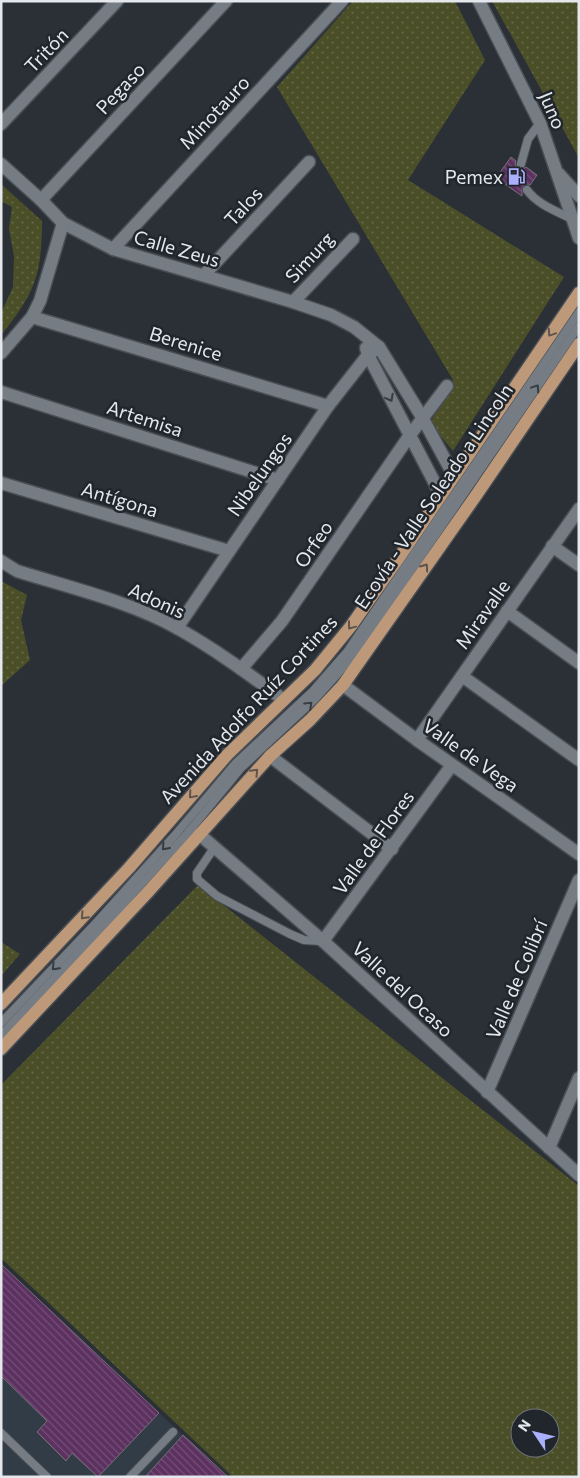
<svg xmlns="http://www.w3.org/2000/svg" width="580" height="1478" viewBox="0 0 580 1478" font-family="Commissioner,sans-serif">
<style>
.built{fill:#323c46}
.grass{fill:url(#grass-dots);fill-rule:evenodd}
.building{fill:url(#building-back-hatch);stroke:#766f76}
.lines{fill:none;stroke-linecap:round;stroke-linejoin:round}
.service-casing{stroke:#494e54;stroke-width:10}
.minor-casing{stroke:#494e54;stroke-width:15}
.primary-casing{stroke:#494e54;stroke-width:15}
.service{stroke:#757c83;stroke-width:8}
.minor{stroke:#757c83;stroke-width:12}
.primary{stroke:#be9979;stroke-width:12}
.oneway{stroke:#5f544b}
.oneway2{stroke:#353c42}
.labels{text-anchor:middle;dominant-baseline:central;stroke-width:5;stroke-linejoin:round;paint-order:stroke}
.street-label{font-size:19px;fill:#e4e8ec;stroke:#20262c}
.poi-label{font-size:19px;fill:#e4e8ec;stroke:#20262c;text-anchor:end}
</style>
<defs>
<pattern id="grass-dots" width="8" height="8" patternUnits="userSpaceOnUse" patternTransform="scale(1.25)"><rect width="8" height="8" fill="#4b4f28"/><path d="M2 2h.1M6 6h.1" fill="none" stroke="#656847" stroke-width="1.8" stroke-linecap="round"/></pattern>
<pattern id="building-back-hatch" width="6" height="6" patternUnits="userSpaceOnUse" patternTransform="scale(1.25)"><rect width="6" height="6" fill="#5c3160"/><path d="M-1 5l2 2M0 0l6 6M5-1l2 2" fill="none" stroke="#734f77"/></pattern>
</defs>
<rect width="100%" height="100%" fill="#2a3036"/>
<!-- built -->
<path class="built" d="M1,1264L103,1361L228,1477H1Z"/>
<!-- grass -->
<g class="grass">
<path d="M353,1H455L485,60L408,180L564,277L453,451L430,423L453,380L277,87Z"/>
<path d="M492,1H579V158Z"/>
<path d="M1,184L42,221C42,240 41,265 34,283C27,302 14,319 1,335V313L13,287L14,256L9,229L12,207L1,201Z"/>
<path d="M1,581L27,595L21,620L30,660L1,686Z"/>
<path d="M198,885L579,1186V1477H233L1,1258V1085ZM520,1418H550V1448H520Z"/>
<path d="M1,942L20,954L1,976Z"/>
</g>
<!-- building -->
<g class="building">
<path d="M511,157L516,161L515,165L517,168L522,170L526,167L537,175L530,185H526L522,188V196L496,178Z"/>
<path d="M1,1264L159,1413L98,1477L72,1453L66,1461L37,1432L47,1421L1,1376Z"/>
<path d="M183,1435L210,1460L228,1477H145Z"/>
</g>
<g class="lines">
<defs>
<g id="service">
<path d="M521,164L528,139L540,123"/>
<path d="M527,190C537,204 556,211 572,219"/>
<path d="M214,848L197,873V879L217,896L290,934L304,940L321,941"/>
<path d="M1,1023L96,923L176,834L235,764L313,691L347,652L579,312"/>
<path d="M1,1035L95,935L186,835L241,768L315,699L349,661L579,326"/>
<path d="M1,1433L47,1477"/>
<path d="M130,1477L173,1432"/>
</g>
<g id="minor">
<path d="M479,1L540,123L579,238"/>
<path d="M1,124L117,1"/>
<path d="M1,164L41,200L63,223L113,249L293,302L331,315L354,327L379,347L422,417L454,476"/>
<path d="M559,174L579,196"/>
<path d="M41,200L226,1"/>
<path d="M113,249L342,1"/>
<path d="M204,275L309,162"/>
<path d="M293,302L353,239"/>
<path d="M32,317L328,406"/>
<path d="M366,348L368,355L441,495"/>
<path d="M1,353L32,317L40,301L63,223"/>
<path d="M1,392L278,480"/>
<path d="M1,483L229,551"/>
<path d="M552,546L579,565"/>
<path d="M1,561L17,571C68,587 131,602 177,628C215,649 250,675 284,700"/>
<path d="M507,611L579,663"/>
<path d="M177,628L328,406L368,355L379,347"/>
<path d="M241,669L282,621L410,435L447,386"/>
<path d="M462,676L579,760"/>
<path d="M343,685L417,740L579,854"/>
<path d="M417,740L579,509"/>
<path d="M270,756L392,849"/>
<path d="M199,834L323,941L579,1175"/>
<path d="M323,941L452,765"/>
<path d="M487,1092L579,880"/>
<path d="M549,1148L579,1078"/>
</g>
<g id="primary">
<path d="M1,1004L129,868L227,755L315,670L351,626L398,559L579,293"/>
<path d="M1,1049L148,892L270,756L310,720L343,685L477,494L579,344"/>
</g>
</defs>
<!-- service casing -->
<use href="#service" class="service-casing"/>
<!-- minor casing -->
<use href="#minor" class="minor-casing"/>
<!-- primary casing -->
<use href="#primary" class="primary-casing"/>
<!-- service -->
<use href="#service" class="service"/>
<!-- minor -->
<use href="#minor" class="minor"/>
<!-- primary -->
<use href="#primary" class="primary"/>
</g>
<!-- one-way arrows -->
<defs><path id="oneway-chevron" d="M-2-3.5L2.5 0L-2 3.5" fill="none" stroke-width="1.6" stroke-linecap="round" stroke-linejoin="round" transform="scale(1.25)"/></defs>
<g class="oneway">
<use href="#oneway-chevron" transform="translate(551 333) rotate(124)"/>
<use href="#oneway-chevron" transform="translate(425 567) rotate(-55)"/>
<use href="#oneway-chevron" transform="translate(351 626) rotate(127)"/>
<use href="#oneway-chevron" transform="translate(255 772) rotate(-47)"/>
<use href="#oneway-chevron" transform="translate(192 795) rotate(131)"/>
<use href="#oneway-chevron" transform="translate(84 916) rotate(133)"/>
</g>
<g class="oneway2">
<use href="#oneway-chevron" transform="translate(536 388) rotate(-56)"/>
<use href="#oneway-chevron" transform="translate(390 398) rotate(62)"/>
<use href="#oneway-chevron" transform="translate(309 705) rotate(-43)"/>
<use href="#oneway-chevron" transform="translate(165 847) rotate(132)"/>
<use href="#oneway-chevron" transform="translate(55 967) rotate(134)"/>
</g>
<!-- icons -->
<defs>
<symbol id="fuel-bare" viewBox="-9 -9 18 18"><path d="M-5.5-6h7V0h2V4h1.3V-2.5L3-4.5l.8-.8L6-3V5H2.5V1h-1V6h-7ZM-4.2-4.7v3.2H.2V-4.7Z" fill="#aab0fb" stroke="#20262c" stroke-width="2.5" paint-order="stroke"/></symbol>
</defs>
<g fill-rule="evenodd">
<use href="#fuel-bare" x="504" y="164" width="25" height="25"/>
</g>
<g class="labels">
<!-- street labels -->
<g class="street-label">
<text transform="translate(46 50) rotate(-46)">Tritón</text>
<text transform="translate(120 88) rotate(-47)">Pegaso</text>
<text transform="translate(553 110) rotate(67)">Juno</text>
<text transform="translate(214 112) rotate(-47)">Minotauro</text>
<text transform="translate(243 206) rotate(-47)">Talos</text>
<text transform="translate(177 248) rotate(16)">Calle Zeus</text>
<text transform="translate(309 257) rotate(-47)">Simurg</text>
<text transform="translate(186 343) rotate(17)">Berenice</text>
<text transform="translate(145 418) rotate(18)">Artemisa</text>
<text transform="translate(259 474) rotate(-55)">Nibelungos</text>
<text transform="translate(433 496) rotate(-56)">Ecovía - Valle Soleado a Lincoln</text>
<text transform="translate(120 499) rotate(17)">Antígona</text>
<text transform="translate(313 544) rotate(-56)">Orfeo</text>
<text transform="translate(157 600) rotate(24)">Adonis</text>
<text transform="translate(482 614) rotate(-55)">Miravalle</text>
<text transform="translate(248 709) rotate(-47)">Avenida Adolfo Ruíz Cortines</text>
<text transform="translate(471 755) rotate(35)">Valle de Vega</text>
<text transform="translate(373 842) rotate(-54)">Valle de Flores</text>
<text transform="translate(516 979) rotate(-67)">Valle de Colibrí</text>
<text transform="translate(403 989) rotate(43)">Valle del Ocaso</text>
</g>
<!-- poi labels -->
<g class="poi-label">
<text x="503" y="176">Pemex</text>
</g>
</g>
<!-- border -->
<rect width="580" height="1478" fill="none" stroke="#e4e8ec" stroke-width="5"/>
<!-- north arrow -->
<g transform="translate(535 1433) rotate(305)"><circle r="24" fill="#20262c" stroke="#6e7479"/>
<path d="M0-4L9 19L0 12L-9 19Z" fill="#aab0fb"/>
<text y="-8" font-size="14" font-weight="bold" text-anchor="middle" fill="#e4e8ec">N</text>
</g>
</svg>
